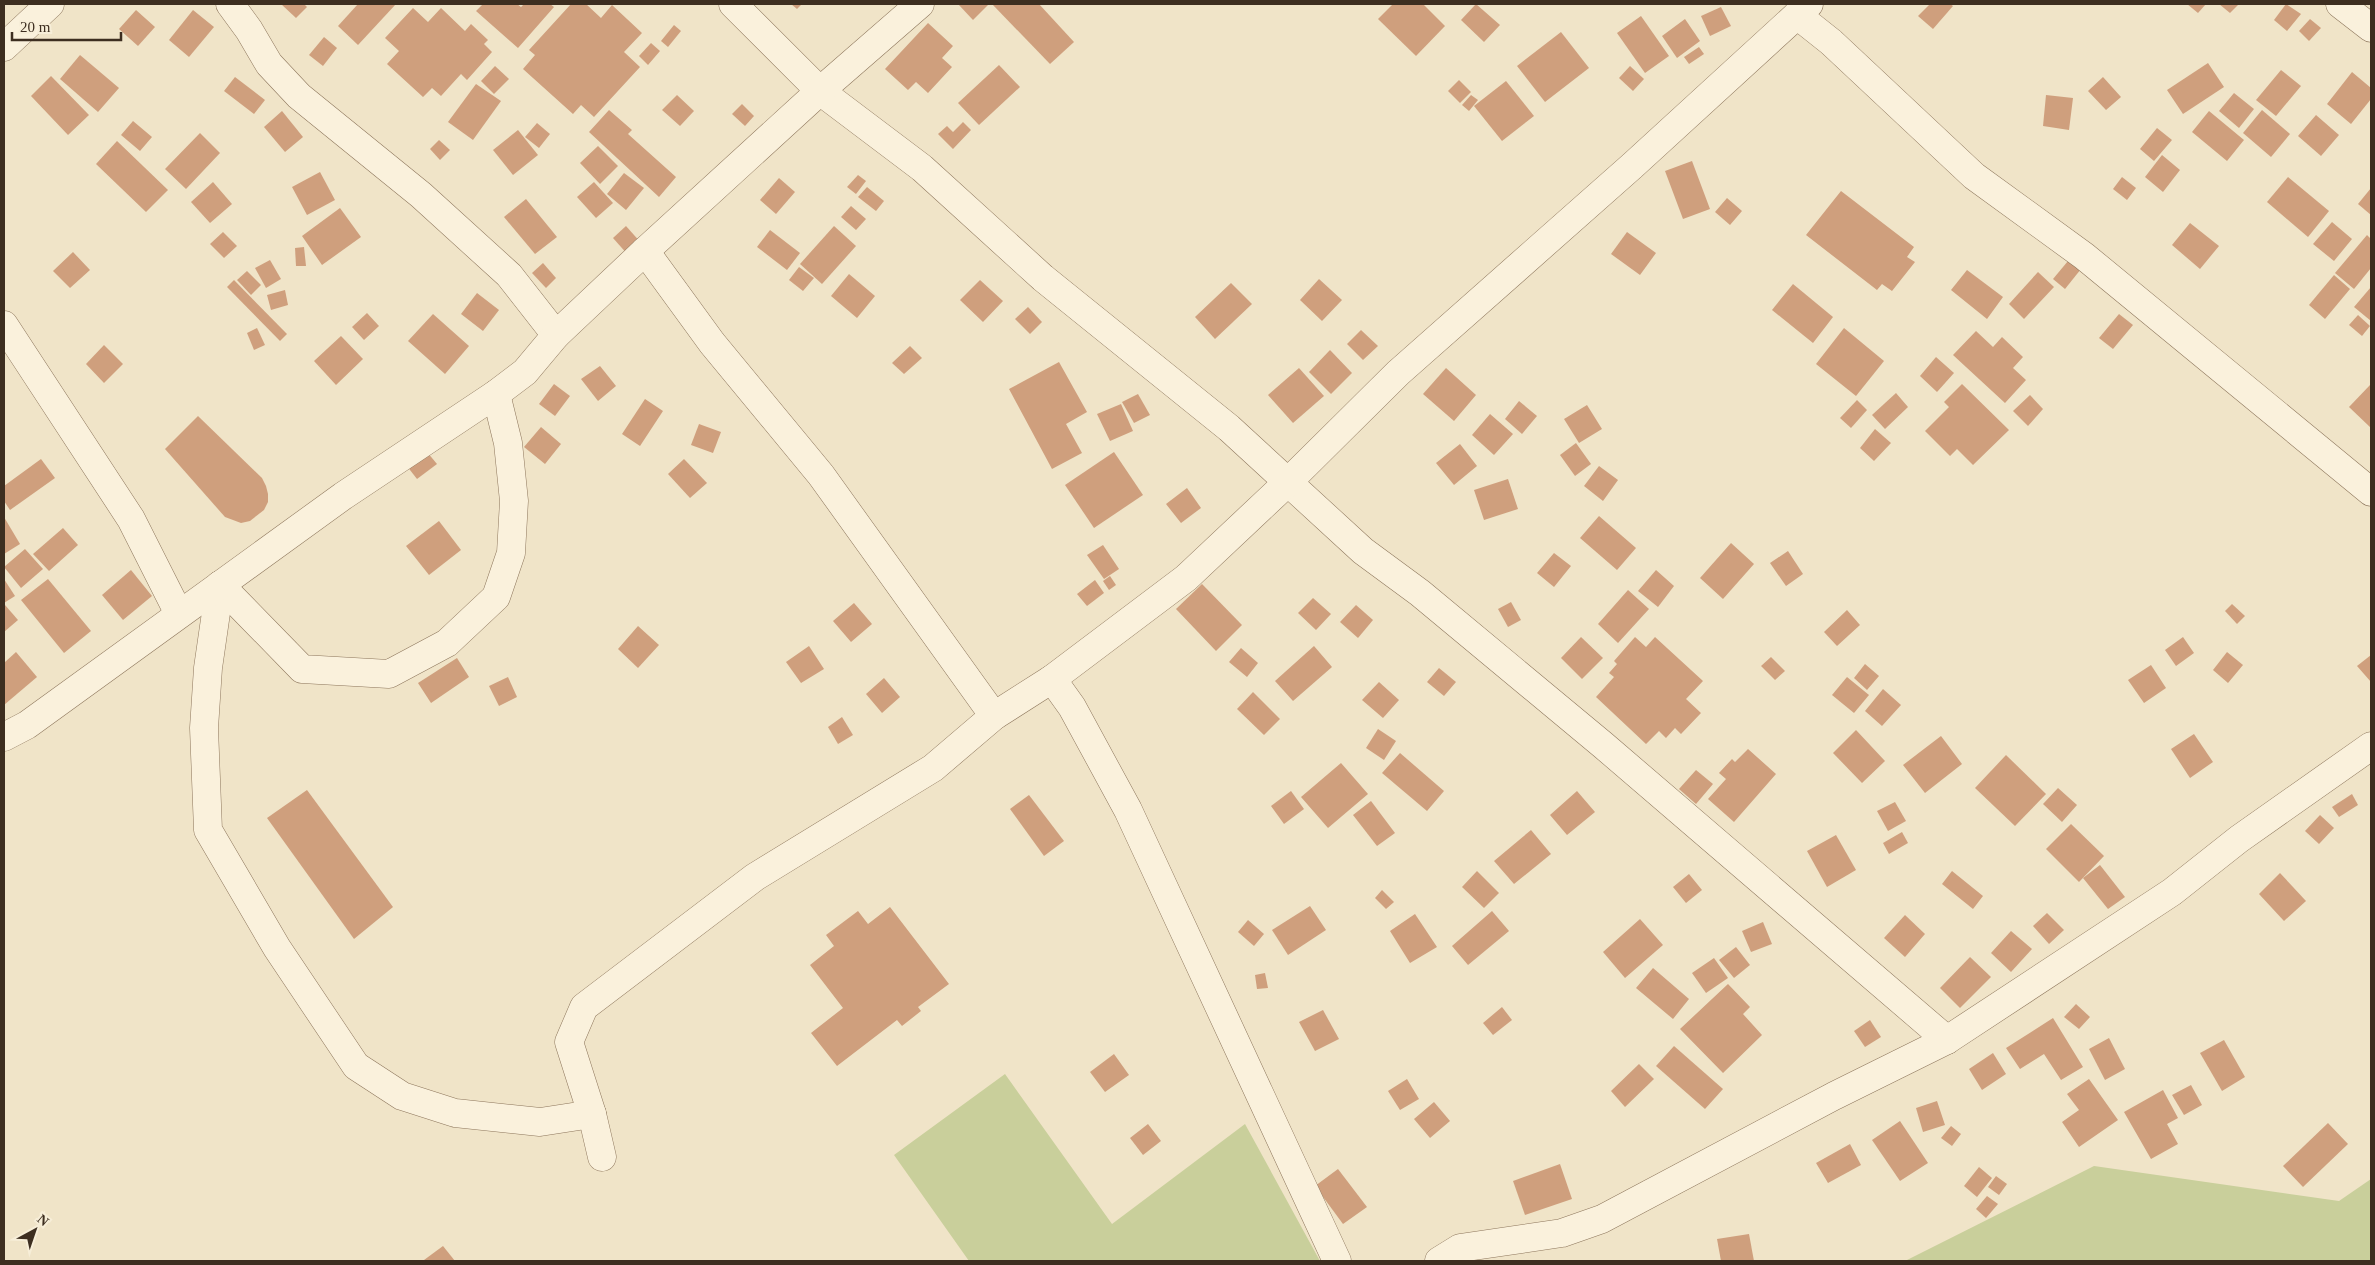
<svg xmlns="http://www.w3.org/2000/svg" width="2375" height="1265" viewBox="0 0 2375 1265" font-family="Georgia,serif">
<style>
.green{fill:#c9cf9b}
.building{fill:#cf9f7d}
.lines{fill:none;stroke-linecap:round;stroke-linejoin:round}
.minor-casing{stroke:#8d765c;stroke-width:29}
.minor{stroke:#faf1dc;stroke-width:28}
</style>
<rect width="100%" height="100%" fill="#f0e4c8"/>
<!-- green -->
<g class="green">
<path d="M1005,1074L1112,1224L1245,1124L1320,1261H969L894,1155Z"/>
<path d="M2094,1166L2339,1201L2371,1179V1261H1905Z"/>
</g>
<!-- building -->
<g class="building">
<path d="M281,4H304L307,7L296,18Z"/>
<path d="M358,4H396L358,45L338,26Z"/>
<path d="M483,4H517L521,7L524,4H550L554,7L518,48L476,11Z"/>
<path d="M571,4H586L601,18L612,5L642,33L624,52L640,67L594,117L581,105L573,114L523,69L535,55L529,50Z"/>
<path d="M791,4H802L797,9Z"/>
<path d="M958,4H989L973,20Z"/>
<path d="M992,4H1039L1074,42L1050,64Z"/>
<path d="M1393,4H1423L1445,26L1416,56L1378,19Z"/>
<path d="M1476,4L1500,25L1484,42L1461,20Z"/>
<path d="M1930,4H1950L1953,6L1933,29L1918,16Z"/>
<path d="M2187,4H2206L2198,13Z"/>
<path d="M2219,4H2239L2230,13Z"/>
<path d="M2286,4L2301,14L2287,31L2274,20Z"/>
<path d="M1721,7L1731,26L1710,36L1701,16Z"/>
<path d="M413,8L428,22L441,8L465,31L471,24L488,40L484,44L492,52L467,80L461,74L441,96L432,88L423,97L387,64L399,51L385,38Z"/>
<path d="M136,10L155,27L138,46L119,29Z"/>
<path d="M193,10L214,27L189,57L169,40Z"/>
<path d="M1641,16L1669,56L1645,73L1617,33Z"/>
<path d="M1685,19L1700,41L1677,58L1662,36Z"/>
<path d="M2310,19L2321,28L2309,41L2299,31Z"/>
<path d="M928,23L953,46L942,58L952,67L928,93L916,82L908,90L885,69Z"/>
<path d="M674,25L681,31L668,47L661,41Z"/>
<path d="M1561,32L1589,68L1545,102L1517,66Z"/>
<path d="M324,37L337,48L323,66L309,55Z"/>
<path d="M651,43L660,51L648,65L639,56Z"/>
<path d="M1699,47L1704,54L1689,64L1684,57Z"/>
<path d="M80,55L119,88L98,112L60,79Z"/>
<path d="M2208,63L2224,87L2183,114L2167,90Z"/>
<path d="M999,65L1020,87L979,125L958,103Z"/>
<path d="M495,66L509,79L494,94L481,81Z"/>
<path d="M1630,66L1644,79L1633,91L1619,78Z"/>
<path d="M2281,70L2301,86L2276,116L2256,100Z"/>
<path d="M2352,72L2371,88V99L2351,124L2327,104Z"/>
<path d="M51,76L89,115L68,135L31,96Z"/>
<path d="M235,77L265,100L254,114L224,91Z"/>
<path d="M2103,77L2121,97L2106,110L2088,91Z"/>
<path d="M1459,80L1471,92L1460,103L1448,91Z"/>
<path d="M1506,81L1534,116L1502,141L1474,106Z"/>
<path d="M476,84L501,101L473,140L448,122Z"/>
<path d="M2234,93L2254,109L2239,128L2219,111Z"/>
<path d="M677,95L694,111L680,126L662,110Z"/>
<path d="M1471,95L1478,100L1469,111L1462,105Z"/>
<path d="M2046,95L2073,98L2069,130L2043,126Z"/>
<path d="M742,104L754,116L745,126L732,114Z"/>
<path d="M609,110L632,130L628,134L676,177L659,197L589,132Z"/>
<path d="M2262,110L2290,134L2271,157L2243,133Z"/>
<path d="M282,111L303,137L285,152L264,127Z"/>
<path d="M2209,111L2244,140L2227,161L2192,132Z"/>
<path d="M2316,115L2339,135L2321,156L2298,136Z"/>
<path d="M133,121L152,137L140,151L121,135Z"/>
<path d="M963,122L971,130L953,149L938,134L947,126L953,132Z"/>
<path d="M537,123L550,134L539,148L525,137Z"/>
<path d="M2157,128L2172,140L2154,161L2140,149Z"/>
<path d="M518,130L538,155L513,175L493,150Z"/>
<path d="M200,133L220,153L186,189L165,169Z"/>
<path d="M439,140L450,150L440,160L430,149Z"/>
<path d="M117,141L168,190L146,212L96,164Z"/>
<path d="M598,146L618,166L600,184L580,163Z"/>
<path d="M2162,155L2180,170L2163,192L2145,177Z"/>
<path d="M1692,161L1710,209L1683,219L1665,171Z"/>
<path d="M320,172L335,200L307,215L292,187Z"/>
<path d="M624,173L644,188L626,210L607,194Z"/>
<path d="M858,175L866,181L856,194L847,187Z"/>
<path d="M2122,177L2136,188L2127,200L2113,189Z"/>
<path d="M2288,177L2329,211L2308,237L2267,202Z"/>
<path d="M779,178L795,192L776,214L760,200Z"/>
<path d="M213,182L232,204L210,223L191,202Z"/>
<path d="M594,182L613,203L596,218L577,197Z"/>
<path d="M867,187L884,201L876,211L858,197Z"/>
<path d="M2371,188V215L2358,204Z"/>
<path d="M1841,191L1914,247L1907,257L1915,262L1892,291L1882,284L1877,290L1806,235Z"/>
<path d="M1727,198L1742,211L1730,225L1715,212Z"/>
<path d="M526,199L557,237L535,254L504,217Z"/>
<path d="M851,206L866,219L856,230L841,217Z"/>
<path d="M340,208L361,237L322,265L302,236Z"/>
<path d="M2332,222L2352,239L2334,261L2313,244Z"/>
<path d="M2190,223L2219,246L2200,269L2172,245Z"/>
<path d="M626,226L642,244L629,256L613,238Z"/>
<path d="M834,226L856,246L822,284L800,264Z"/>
<path d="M770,230L800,253L787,270L757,247Z"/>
<path d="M223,232L237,246L224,258L210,244Z"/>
<path d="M1627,232L1656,253L1640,275L1611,254Z"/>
<path d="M2367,235L2371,239V268L2354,289L2335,273Z"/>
<path d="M304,247L306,266H296L295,248Z"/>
<path d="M73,252L90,270L70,288L53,271Z"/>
<path d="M2073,255L2085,264L2065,289L2053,279Z"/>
<path d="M270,260L281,279L266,288L255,268Z"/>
<path d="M543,263L556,278L546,288L532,273Z"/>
<path d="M799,267L814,278L803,291L789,280Z"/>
<path d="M1967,270L2003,297L1987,319L1951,290Z"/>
<path d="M247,271L261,285L251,295L237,280Z"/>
<path d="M2038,272L2054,287L2024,319L2009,304Z"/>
<path d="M849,274L875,296L857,318L831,296Z"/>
<path d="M2334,275L2350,289L2325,319L2309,305Z"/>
<path d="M1319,279L1342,300L1322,321L1300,300Z"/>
<path d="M234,280L287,334L280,341L227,287Z"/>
<path d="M980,280L1003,301L983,322L960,300Z"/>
<path d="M1231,283L1252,304L1215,339L1195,317Z"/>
<path d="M1793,284L1833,317L1813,343L1772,310Z"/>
<path d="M2371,287V321L2354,307Z"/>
<path d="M285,290L288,305L271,310L267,295Z"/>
<path d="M477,293L499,310L483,331L461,314Z"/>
<path d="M1028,307L1042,322L1030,334L1015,319Z"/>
<path d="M367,313L379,326L364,340L352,327Z"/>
<path d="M433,314L469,346L445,374L408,341Z"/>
<path d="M2119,314L2133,325L2113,349L2099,338Z"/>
<path d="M2358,315L2370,326L2362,336L2349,325Z"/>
<path d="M257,328L265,345L254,350L247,333Z"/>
<path d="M1844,328L1884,361L1856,396L1816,364Z"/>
<path d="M1361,330L1378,346L1363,360L1347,344Z"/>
<path d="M1976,331L1993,347L2002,337L2023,357L2013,368L2026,380L2005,403L1953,355Z"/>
<path d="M341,336L363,359L336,385L314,361Z"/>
<path d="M104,345L123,364L104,383L86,364Z"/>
<path d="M910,346L922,358L904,374L892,363Z"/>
<path d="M1330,350L1352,373L1331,394L1309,372Z"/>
<path d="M1936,357L1954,373L1937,392L1920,376Z"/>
<path d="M1059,362L1087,412L1066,424L1082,453L1052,469L1009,389Z"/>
<path d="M600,366L616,386L598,401L581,379Z"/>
<path d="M1299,368L1324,396L1293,423L1268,395Z"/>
<path d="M1446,368L1476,395L1454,421L1423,394Z"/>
<path d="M554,384L570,396L555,416L539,404Z"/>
<path d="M1962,384L2009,430L1973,465L1957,449L1950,456L1925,431L1949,407L1944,402Z"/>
<path d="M2371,384V428L2349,407Z"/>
<path d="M1896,393L1908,407L1885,429L1872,415Z"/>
<path d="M1138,394L1150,415L1134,423L1122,402Z"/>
<path d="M2030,395L2043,409L2028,426L2013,411Z"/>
<path d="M645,399L663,411L640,446L622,434Z"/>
<path d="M1857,400L1867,410L1851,428L1840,418Z"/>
<path d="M1519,401L1537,416L1522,434L1505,419Z"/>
<path d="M1121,404L1133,431L1110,441L1097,414Z"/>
<path d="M1587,405L1602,429L1579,443L1564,419Z"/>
<path d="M1490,414L1513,434L1494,455L1472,435Z"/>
<path d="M198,416L262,478L266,486L268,494V502L264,510L250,521L241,523L225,517L165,449Z"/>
<path d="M699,424L721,432L713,453L691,445Z"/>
<path d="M541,427L561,444L545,464L524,447Z"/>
<path d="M1875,429L1891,443L1874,461L1860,448Z"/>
<path d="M1576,443L1591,464L1575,476L1560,455Z"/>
<path d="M1460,444L1477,466L1454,485L1436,463Z"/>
<path d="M422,446L437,464L417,479L403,461Z"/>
<path d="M1114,452L1143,495L1094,528L1065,485Z"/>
<path d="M41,459L55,478L10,510L4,501V486Z"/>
<path d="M684,459L707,483L690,498L668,474Z"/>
<path d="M1599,466L1618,480L1603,501L1584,486Z"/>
<path d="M1508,479L1518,509L1484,520L1474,490Z"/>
<path d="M1187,488L1201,508L1181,523L1166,504Z"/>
<path d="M1599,516L1636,548L1617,570L1580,538Z"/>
<path d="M4,517L20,544L4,554Z"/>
<path d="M439,521L461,550L429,575L406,546Z"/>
<path d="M63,528L78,545L49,571L33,554Z"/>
<path d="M1731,543L1754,564L1723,599L1700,578Z"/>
<path d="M1103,545L1119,569L1104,579L1087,555Z"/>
<path d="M25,549L43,569L21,588L4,567Z"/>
<path d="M1788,551L1803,574L1786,586L1770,563Z"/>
<path d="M1554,553L1571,566L1554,587L1537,573Z"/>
<path d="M131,570L152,596L123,620L102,595Z"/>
<path d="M1656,570L1674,586L1658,607L1638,591Z"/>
<path d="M1110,576L1116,585L1109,590L1103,581Z"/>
<path d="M4,579L15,596L4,603Z"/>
<path d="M48,579L91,631L64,653L21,600Z"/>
<path d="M1095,580L1104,593L1087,606L1077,594Z"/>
<path d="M1202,584L1242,625L1216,651L1176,609Z"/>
<path d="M1628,590L1649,609L1618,643L1598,624Z"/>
<path d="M1313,598L1331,614L1316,630L1298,613Z"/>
<path d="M1511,602L1521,620L1508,627L1498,609Z"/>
<path d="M854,603L872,624L851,642L833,621Z"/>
<path d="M2232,604L2245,616L2237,624L2225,611Z"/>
<path d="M5,605L18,620L4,632V606Z"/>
<path d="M1356,605L1373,620L1358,638L1340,622Z"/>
<path d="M1847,610L1860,625L1837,646L1824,632Z"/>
<path d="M638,626L659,645L638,668L618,649Z"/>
<path d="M1581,637L1603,658L1582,679L1561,658Z"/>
<path d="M1635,637L1646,647L1655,637L1703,681L1686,699L1701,713L1681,734L1675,728L1666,738L1659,731L1646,744L1596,697L1614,677L1609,673L1617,664L1614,661Z"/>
<path d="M2183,637L2194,653L2176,666L2165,650Z"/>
<path d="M809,646L824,669L801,683L786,662Z"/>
<path d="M1314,646L1332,667L1293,701L1275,681Z"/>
<path d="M1241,648L1258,663L1247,677L1229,662Z"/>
<path d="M16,652L37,677L4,705V663Z"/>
<path d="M2227,652L2243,665L2228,683L2213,670Z"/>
<path d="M2371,655V682L2357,666Z"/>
<path d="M1771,657L1785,671L1775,680L1761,666Z"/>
<path d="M457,658L469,677L431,703L418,683Z"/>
<path d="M1865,664L1879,676L1867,690L1854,678Z"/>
<path d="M2151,665L2166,688L2144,703L2128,680Z"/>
<path d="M1439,668L1456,682L1444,696L1427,682Z"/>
<path d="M508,677L517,697L499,706L489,686Z"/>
<path d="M1847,677L1869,695L1854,713L1832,695Z"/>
<path d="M884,678L900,697L882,713L866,694Z"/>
<path d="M1379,682L1399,700L1383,718L1362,700Z"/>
<path d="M1883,689L1901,705L1882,726L1865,711Z"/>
<path d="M1253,692L1280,719L1264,735L1237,709Z"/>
<path d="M842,717L853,735L838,744L828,727Z"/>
<path d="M1378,729L1396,741L1384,760L1366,748Z"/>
<path d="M1856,730L1885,761L1862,783L1833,753Z"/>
<path d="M2194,734L2213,762L2190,778L2171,749Z"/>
<path d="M1941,736L1962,764L1925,793L1903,765Z"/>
<path d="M1748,749L1776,774L1734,822L1708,799L1726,779L1719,773L1732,759L1735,762Z"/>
<path d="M1400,753L1444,791L1427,811L1382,773Z"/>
<path d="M2006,755L2046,794L2015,826L1975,788Z"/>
<path d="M1341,763L1368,794L1328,828L1301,797Z"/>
<path d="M1696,770L1713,784L1696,804L1679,789Z"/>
<path d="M2058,788L2077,805L2062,822L2043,804Z"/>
<path d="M307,790L393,907L354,939L267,818Z"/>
<path d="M1291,791L1304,809L1284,824L1271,806Z"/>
<path d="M1577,791L1595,812L1567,835L1550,815Z"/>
<path d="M2352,794L2358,805L2339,817L2332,807Z"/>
<path d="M1029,795L1064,841L1044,856L1010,809Z"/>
<path d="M1371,801L1395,833L1377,846L1353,815Z"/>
<path d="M1895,802L1906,821L1888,831L1877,811Z"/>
<path d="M2320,815L2334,828L2319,844L2305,831Z"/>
<path d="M2071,824L2104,856L2079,882L2046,849Z"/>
<path d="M1531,830L1551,854L1514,884L1494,861Z"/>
<path d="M1902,832L1908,843L1889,854L1883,843Z"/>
<path d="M1836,835L1856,870L1827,887L1807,851Z"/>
<path d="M2100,865L2125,897L2108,909L2083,878Z"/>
<path d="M1477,871L1499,893L1484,908L1462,887Z"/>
<path d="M1952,871L1983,896L1973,909L1942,884Z"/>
<path d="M2280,873L2306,901L2284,921L2259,894Z"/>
<path d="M1689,874L1702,890L1686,903L1673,887Z"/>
<path d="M1382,890L1394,902L1386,909L1375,898Z"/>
<path d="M1310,906L1326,930L1288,955L1272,930Z"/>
<path d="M890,907L949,984L918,1007L921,1011L902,1026L897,1020L837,1066L811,1033L843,1008L810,965L834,946L826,935L858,911L868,924Z"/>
<path d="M1492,911L1509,931L1468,965L1452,946Z"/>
<path d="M2047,913L2064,930L2049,944L2033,926Z"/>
<path d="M1415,914L1437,947L1410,963L1390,931Z"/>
<path d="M1905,915L1925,934L1905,957L1884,938Z"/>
<path d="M1640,919L1663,945L1625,978L1603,952Z"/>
<path d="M1248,920L1264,934L1254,946L1238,932Z"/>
<path d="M1763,922L1772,944L1751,952L1742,931Z"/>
<path d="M2011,931L2032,949L2011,972L1991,953Z"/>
<path d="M1736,947L1750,965L1734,978L1719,960Z"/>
<path d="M1970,957L1991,977L1960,1008L1940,988Z"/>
<path d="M1714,958L1728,978L1706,993L1692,973Z"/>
<path d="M1653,968L1689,999L1673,1019L1636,988Z"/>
<path d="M1265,973L1268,988L1257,989L1255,975Z"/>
<path d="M1728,984L1750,1007L1743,1014L1762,1035L1723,1073L1680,1029Z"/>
<path d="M2076,1004L2090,1017L2079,1029L2064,1017Z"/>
<path d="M1502,1007L1512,1020L1493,1035L1483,1023Z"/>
<path d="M1323,1010L1339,1039L1315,1051L1299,1022Z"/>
<path d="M2053,1018L2083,1067L2061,1080L2044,1054L2020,1069L2006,1048Z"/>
<path d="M1870,1020L1881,1037L1865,1047L1854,1031Z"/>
<path d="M2109,1038L2125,1069L2105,1080L2089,1049Z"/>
<path d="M2224,1040L2245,1077L2222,1091L2200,1053Z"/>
<path d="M1674,1046L1723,1089L1705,1109L1656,1066Z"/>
<path d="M1993,1053L2006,1074L1982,1090L1969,1069Z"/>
<path d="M1114,1054L1129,1075L1105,1092L1090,1072Z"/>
<path d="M1639,1064L1654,1079L1625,1107L1611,1091Z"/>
<path d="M1407,1079L1419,1099L1400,1110L1388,1091Z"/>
<path d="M2089,1079L2118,1120L2079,1147L2062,1122L2079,1110L2067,1094Z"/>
<path d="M2191,1085L2202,1105L2184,1115L2172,1095Z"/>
<path d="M2163,1090L2178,1118L2167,1124L2178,1144L2151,1159L2124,1112Z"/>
<path d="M1937,1101L1945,1125L1923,1132L1916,1108Z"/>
<path d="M1434,1102L1450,1121L1430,1138L1414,1119Z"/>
<path d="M1900,1121L1928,1163L1900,1181L1872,1140Z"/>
<path d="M2328,1123L2348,1144L2303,1187L2283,1166Z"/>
<path d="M1148,1124L1161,1141L1143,1155L1130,1138Z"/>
<path d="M1951,1126L1961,1134L1952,1146L1941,1138Z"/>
<path d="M1850,1144L1861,1165L1828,1183L1816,1163Z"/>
<path d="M1560,1164L1572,1199L1525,1215L1513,1181Z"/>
<path d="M1979,1167L1992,1178L1977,1197L1964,1186Z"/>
<path d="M1338,1169L1367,1207L1343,1224L1315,1186Z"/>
<path d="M1996,1176L2007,1184L1999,1195L1988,1187Z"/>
<path d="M1987,1196L1998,1204L1986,1218L1976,1209Z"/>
<path d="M1749,1234L1754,1261H1721L1717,1239Z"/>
<path d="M443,1246L455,1261H425L424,1260Z"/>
</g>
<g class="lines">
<defs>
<g id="minor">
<path d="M230,4L249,30L269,64L299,96L421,195L509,275L556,335"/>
<path d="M733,4L820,91L922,168L1043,278L1229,428L1363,551L1420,593L1603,745L1947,1040"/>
<path d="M2340,4L2371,28"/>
<path d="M1797,15L1831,42L1974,176L2084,256L2371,492"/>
<path d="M4,47L50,4"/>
<path d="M645,251L712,343L821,475L994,716"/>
<path d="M4,325L131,519L179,614"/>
<path d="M220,585L208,668L204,728L208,830L277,948L356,1066L402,1096L455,1113L540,1122L592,1114"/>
<path d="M220,585L302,669L389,674L447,643L496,597L511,553L514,501L508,443L496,394"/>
<path d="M1052,679L1072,707L1128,810L1337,1261"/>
<path d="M4,737L27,725L343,496L496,394L525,372L556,335L645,251L820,91L920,4"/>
<path d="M602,1157L592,1114L569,1042L584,1007L755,877L933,768L994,716L1052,679L1186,578L1288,482L1398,373L1632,166L1809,4"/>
<path d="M1439,1261L1460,1248L1562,1233L1602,1219L1834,1096L1947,1040L2172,892L2239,839L2371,746"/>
</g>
</defs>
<!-- minor casing -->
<use href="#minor" class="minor-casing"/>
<!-- minor -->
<use href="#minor" class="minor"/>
</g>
<!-- border -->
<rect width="2375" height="1265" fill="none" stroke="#3d2e20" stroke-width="10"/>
<!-- north arrow -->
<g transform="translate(35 1230) rotate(40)" stroke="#f7eed8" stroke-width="4" paint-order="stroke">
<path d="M0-4L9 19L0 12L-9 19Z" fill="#3d2e20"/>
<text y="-8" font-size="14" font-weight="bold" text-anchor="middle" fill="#3d2e20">N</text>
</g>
<!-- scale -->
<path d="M12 32v8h109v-8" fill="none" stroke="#3d2e20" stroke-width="2.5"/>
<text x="20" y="32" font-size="15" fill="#3d2e20" stroke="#f7eed8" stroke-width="4" paint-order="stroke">20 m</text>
</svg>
